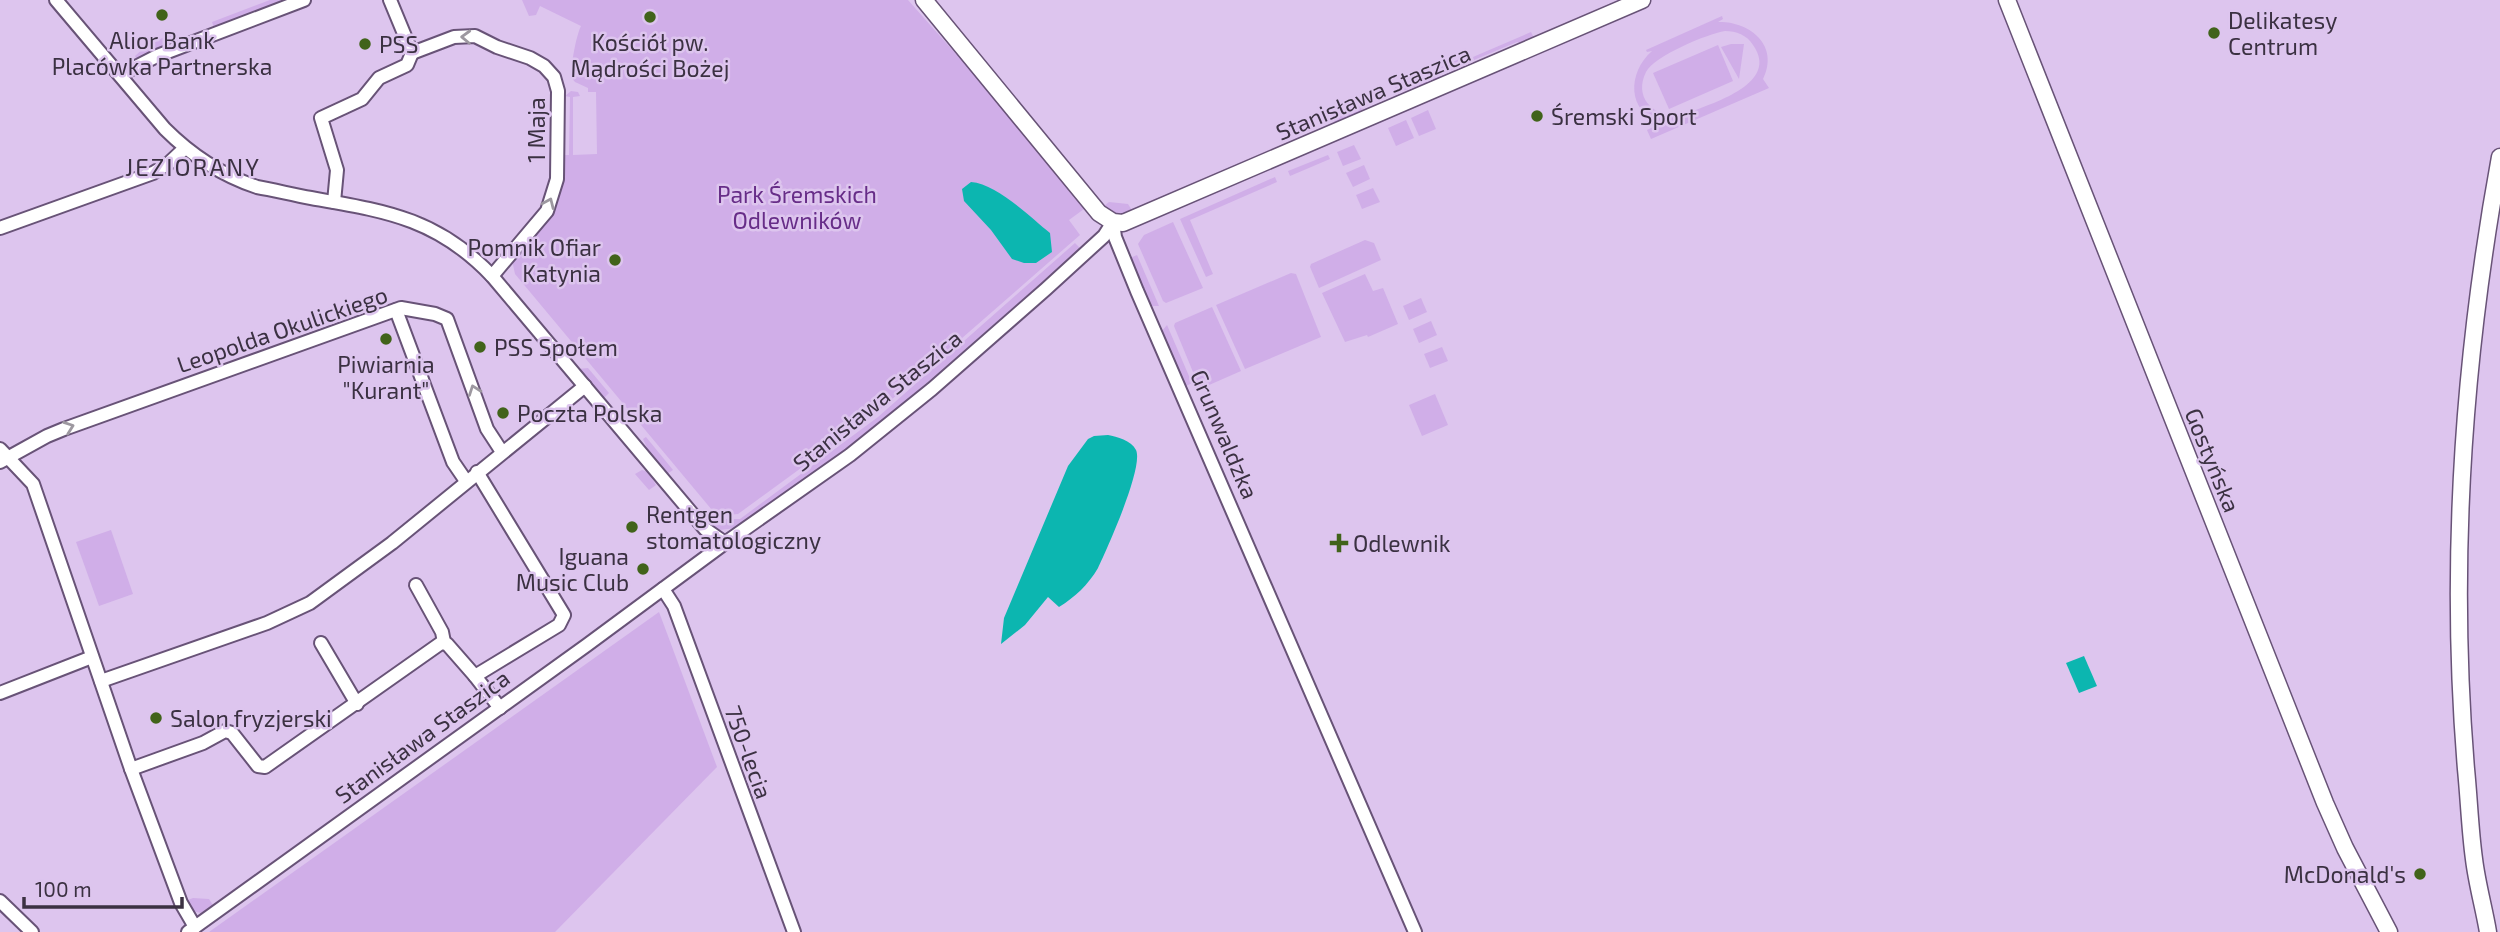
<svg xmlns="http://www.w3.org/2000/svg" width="2500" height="932" viewBox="0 0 2500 932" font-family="'Exo 2',sans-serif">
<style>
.green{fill:#d0aee8;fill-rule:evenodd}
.water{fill:#0cb6b0}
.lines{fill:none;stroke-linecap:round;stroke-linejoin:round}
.street-casing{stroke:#685377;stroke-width:16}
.secondary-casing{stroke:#685377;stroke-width:19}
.street{stroke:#fff;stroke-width:12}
.secondary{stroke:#fff;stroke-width:16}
.oneway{stroke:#9d98a0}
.poi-dot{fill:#41631a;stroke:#ddc5ee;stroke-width:2.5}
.labels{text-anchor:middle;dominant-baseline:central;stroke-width:5;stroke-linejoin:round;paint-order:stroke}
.poi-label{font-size:23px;fill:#3b3142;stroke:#ddc5ee;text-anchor:start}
.street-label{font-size:23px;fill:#3b3142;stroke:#ddc5ee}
.park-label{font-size:23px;fill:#672d88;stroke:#ddc5ee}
.neighbourhood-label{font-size:24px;letter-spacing:2px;fill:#3b3142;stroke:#ddc5ee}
</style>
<rect width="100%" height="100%" fill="#ddc5ee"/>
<!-- green -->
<g class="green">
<path d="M270,0H290L214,28L212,22Z"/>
<path d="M522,0H908L979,80L1084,209L1069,220L1080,235L875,414L738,514L717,516L515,274L512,260C546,220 564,211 562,155H569L570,97L565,96L571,91L578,92L580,96L573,97V155L597,154L596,92H588V88L575,82L571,77C571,65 576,36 581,26L540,6L536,15L529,16Z"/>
<path d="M1722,16L1723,19L1718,22C1749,21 1780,45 1763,79L1769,88L1651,139L1647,130L1661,123C1627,112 1627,73 1652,51L1647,52L1646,50ZM1725,31C1736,31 1747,35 1753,45C1780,83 1715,102 1691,112C1662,124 1631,102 1646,72C1654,56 1707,34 1725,31Z"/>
<path d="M174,32L180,37L178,42L136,58L135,56L145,47Z"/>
<path d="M1531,32L1534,38L1522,44L1517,42L1474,60L1473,57Z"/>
<path d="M1731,44H1744L1739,79L1721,47Z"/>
<path d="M1718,45L1733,81L1669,109L1653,73Z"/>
<path d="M1464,57L1467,63L1440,75L1438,80L1398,92L1395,87Z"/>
<path d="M1366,100L1368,105L1353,117L1335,124L1331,115Z"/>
<path d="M1428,110L1436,129L1419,136L1411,118Z"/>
<path d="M1406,120L1414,138L1396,146L1388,128Z"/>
<path d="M1354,145L1361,159L1343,166L1337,152Z"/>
<path d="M1328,155L1330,159L1290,176L1288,171Z"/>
<path d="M1364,165L1370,179L1353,187L1346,173Z"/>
<path d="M1275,177L1277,182L1190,220L1213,274L1206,277L1180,219Z"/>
<path d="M1373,188L1380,202L1362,209L1356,195Z"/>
<path d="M1109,202L1128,204L1133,212C1121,216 1113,214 1104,206Z"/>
<path d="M1173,222L1203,288L1166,303L1163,301L1138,244L1144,235Z"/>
<path d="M1365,240L1374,243L1381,260L1319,288L1310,267L1311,264Z"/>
<path d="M1075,243L1081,249L886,418L814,473L736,528L720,530L709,523L714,519H740L878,417Z"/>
<path d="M1137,255L1159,306H1151L1149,303L1130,258Z"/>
<path d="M1291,273L1296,274L1321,337L1245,369L1216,305Z"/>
<path d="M1365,274L1373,291L1383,288L1398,324L1368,337L1367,335L1345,342L1322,293Z"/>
<path d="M1421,298L1427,312L1409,320L1403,306Z"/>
<path d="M1212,307L1241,371L1200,389L1174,326L1175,323Z"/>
<path d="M1431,321L1437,335L1419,343L1413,329Z"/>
<path d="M1167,325L1192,383L1186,386L1162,331Z"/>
<path d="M1442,347L1448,361L1430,368L1424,354Z"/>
<path d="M588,368L609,393L603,399L578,369Z"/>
<path d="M1435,394L1448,425L1422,436L1409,405Z"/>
<path d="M646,437L673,470L667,474L651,456L643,439Z"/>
<path d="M642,470L648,472L656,485L649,490L635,474Z"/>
<path d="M111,530L133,594L99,606L76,542Z"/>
<path d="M659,612L717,767L555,932H209Z"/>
<path d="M193,898L209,899L214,907L201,913L192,911L185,901Z"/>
</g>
<!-- water -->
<g class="water">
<path d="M971,182C997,184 1030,217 1050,233L1052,252L1036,263H1024L1012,259L991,230L964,201L962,189Z"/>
<path d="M1108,435C1117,437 1131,440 1136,450C1144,467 1107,549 1098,568C1088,585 1075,597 1059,607L1048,597L1025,625L1001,644L1004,618L1068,466L1088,439L1094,436Z"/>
<path d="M2084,656L2097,686L2079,693L2066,663Z"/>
</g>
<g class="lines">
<defs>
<g id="street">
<path d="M56,0L165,129C192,156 221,175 257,187C275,190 293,195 311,198C385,211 437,218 492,276L705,529L725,543"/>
<path d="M412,53L454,37L475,36L497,47L530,58L544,66L554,77L558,91L557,179L547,211L492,276"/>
<path d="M120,75L157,56L304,0"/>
<path d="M334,202L337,170L321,118L362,99L379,78L407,65L412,53L390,0"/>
<path d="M1113,222L1115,237L1137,291L1415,932"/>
<path d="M0,228L153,173L169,163L185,148"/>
<path d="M396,310L453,462L466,481"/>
<path d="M0,449L33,484L131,769L181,903L195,927"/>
<path d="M0,462L47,436L64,429L401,308L435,314L447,319L487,429L502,452"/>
<path d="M477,472L564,615L559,625L475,676L500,708"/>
<path d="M416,585L442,632L444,642"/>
<path d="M663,589L674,606L794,932"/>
<path d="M321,643L357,704"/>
<path d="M101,681L267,623L310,603L392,543L585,386"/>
<path d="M0,693L92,657"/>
<path d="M131,769L203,743L225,731L232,733L258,766L265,767L441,643L447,644L475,676"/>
<path d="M0,901L32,932"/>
<path d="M188,932L587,645L725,543L850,455L932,389L1046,289L1104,236L1113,222"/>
</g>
<g id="secondary">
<path d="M924,0L1099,213L1113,222L1123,223L1642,0"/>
<path d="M2007,0L2325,803L2345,848L2389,932"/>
<path d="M2488,932C2484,908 2477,884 2474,859C2470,830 2469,799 2466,769C2449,564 2463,359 2500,157"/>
</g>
</defs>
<!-- street casing -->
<use href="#street" class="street-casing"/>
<!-- secondary casing -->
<use href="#secondary" class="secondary-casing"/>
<!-- street -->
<use href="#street" class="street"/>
<!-- secondary -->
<use href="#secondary" class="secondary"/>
</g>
<!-- one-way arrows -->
<defs><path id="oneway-chevron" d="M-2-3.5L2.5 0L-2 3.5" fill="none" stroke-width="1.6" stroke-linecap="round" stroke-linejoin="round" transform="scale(1.75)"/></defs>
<g class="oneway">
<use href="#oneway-chevron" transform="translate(466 37) rotate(-178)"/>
<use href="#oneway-chevron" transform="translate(549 203) rotate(-66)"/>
<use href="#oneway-chevron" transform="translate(474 390) rotate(-110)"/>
<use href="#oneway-chevron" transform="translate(69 427) rotate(-20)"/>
</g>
<!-- markers -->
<g class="poi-dot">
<circle cx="162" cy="15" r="7"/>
<circle cx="650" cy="17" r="7"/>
<circle cx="2214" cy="33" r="7"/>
<circle cx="365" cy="44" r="7"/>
<circle cx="1537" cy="116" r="7"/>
<circle cx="615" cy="260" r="7"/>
<circle cx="386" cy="339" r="7"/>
<circle cx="480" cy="347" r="7"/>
<circle cx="503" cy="413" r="7"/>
<circle cx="632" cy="527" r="7"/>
<path d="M1335.5 532.5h7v7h7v7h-7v7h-7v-7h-7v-7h7z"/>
<circle cx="643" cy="569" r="7"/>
<circle cx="156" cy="718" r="7"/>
<circle cx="2420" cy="874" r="7"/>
</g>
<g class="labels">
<!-- poi labels -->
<g class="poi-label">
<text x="2228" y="20">Delikatesy<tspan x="2228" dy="26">Centrum</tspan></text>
<text x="162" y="40" text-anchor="middle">Alior Bank<tspan x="162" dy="26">Placówka Partnerska</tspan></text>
<text x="650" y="42" text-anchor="middle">Kościół pw.<tspan x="650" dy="26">Mądrości Bożej</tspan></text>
<text x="379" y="44">PSS</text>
<text x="1551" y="116">Śremski Sport</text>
<text x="601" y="247" text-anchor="end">Pomnik Ofiar<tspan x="601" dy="26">Katynia</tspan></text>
<text x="494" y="347">PSS Społem</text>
<text x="386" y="364" text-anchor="middle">Piwiarnia<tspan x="386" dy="26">"Kurant"</tspan></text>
<text x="517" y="413">Poczta Polska</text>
<text x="646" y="514">Rentgen<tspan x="646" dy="26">stomatologiczny</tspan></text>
<text x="1353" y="543">Odlewnik</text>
<text x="629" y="556" text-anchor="end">Iguana<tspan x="629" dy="26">Music Club</tspan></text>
<text x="170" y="718">Salon fryzjerski</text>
<text x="2406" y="874" text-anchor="end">McDonald's</text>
</g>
<!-- street labels -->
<g class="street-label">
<text transform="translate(1373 92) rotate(-23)">Stanisława Staszica</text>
<text transform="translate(536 130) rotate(-90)">1 Maja</text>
<text transform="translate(282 329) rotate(-19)">Leopolda Okulickiego</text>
<text transform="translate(877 400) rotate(-39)">Stanisława Staszica</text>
<text transform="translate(1225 434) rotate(67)">Grunwaldzka</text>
<text transform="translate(2213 460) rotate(68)">Gostyńska</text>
<text transform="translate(422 736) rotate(-36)">Stanisława Staszica</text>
<text transform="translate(749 752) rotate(70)">750-lecia</text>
</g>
<!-- park labels -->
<g class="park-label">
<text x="797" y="194">Park Śremskich<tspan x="797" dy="26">Odlewników</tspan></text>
</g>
<!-- neighbourhood labels -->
<g class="neighbourhood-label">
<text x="193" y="166">JEZIORANY</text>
</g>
</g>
<!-- scale -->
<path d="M24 897v10h158v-10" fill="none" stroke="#3b3142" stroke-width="3.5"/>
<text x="35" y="897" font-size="21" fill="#3b3142" stroke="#ddc5ee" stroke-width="5" paint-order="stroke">100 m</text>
</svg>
